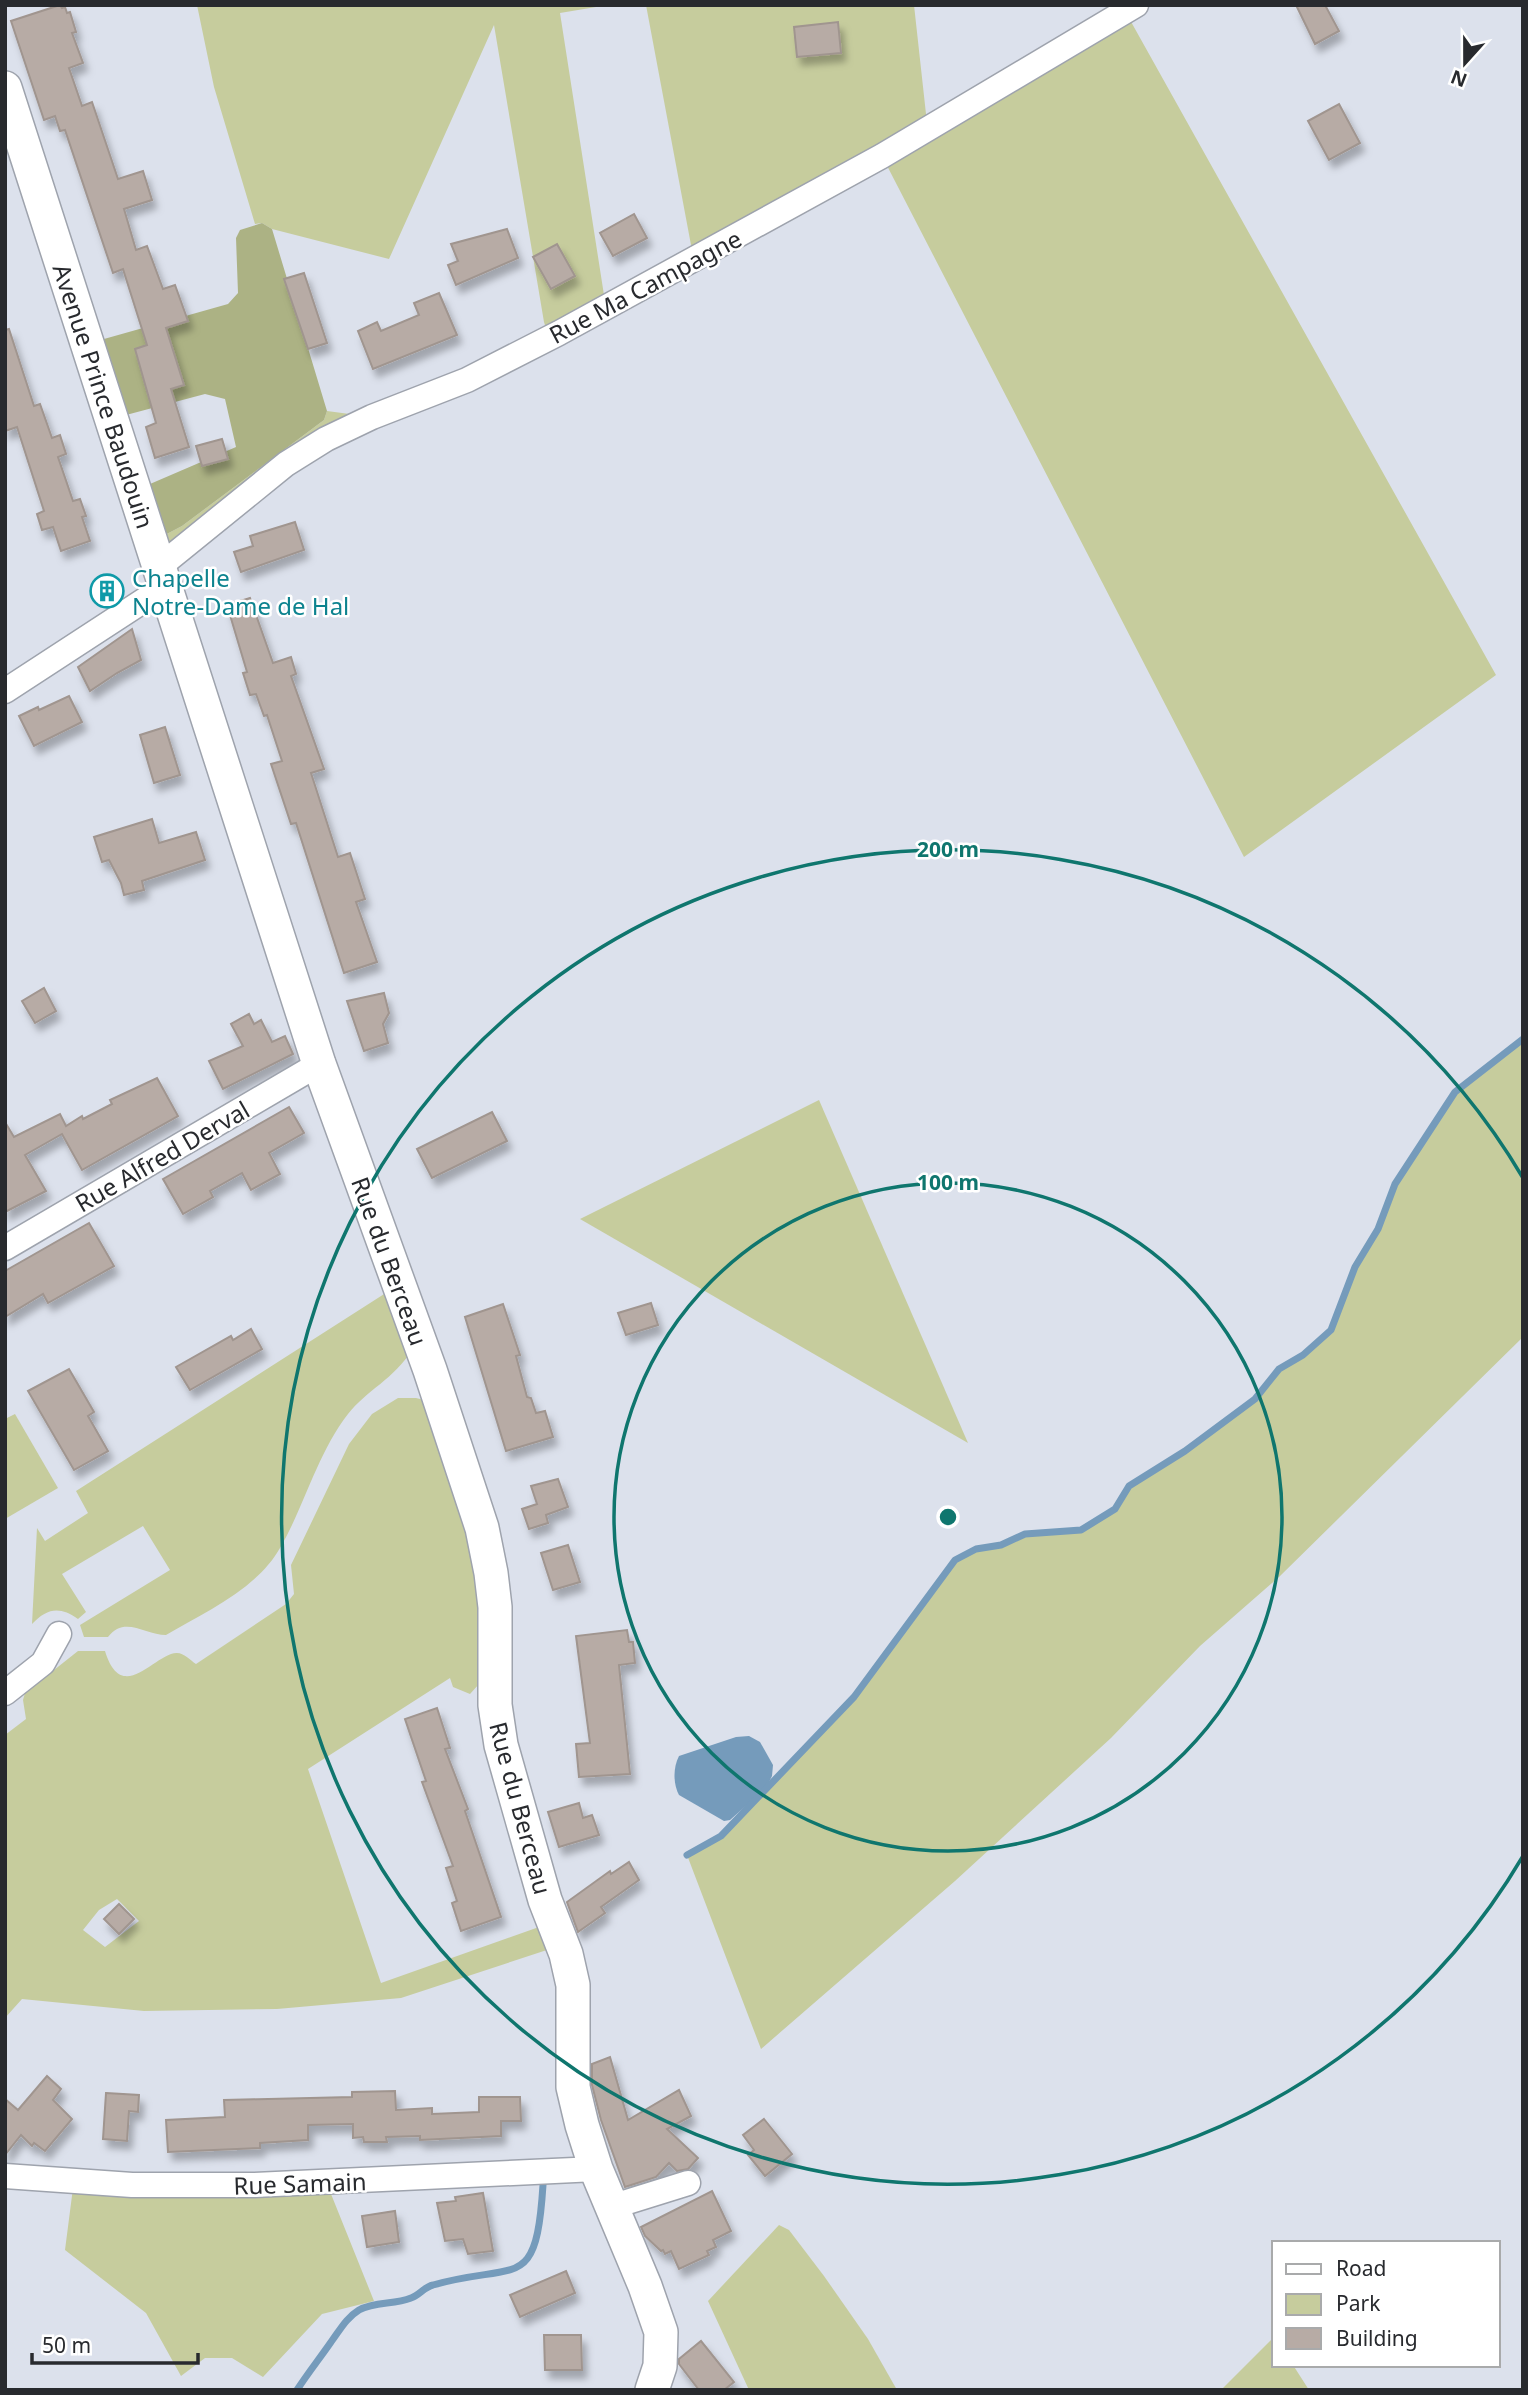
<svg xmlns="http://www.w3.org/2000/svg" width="1528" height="2395" viewBox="0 0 1528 2395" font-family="'Noto Sans',sans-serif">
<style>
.green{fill:#c6cc9d;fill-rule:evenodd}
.forest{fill:#acb284}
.water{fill:#759bbb}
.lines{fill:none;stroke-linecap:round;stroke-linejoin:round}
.stream{stroke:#759bbb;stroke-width:7}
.building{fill:#b7aba5;stroke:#a0958f;stroke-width:2;filter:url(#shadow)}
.street-casing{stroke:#9ea3ad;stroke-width:27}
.secondary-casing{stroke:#9ea3ad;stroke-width:36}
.street{stroke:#fff;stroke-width:24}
.secondary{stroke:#fff;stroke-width:33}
.ring{fill:none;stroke:#0f766e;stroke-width:3.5}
.labels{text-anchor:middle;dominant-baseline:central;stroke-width:5;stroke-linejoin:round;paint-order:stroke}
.street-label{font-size:24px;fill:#282a2e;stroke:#fff}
.culture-label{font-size:24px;fill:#0d838f;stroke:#fff;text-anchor:start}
.centre{fill:#0f766e;stroke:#fff;stroke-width:3.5}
.ring-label{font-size:21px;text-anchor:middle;font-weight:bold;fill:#0f766e;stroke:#fff;stroke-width:5;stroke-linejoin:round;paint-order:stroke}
</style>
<defs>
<filter id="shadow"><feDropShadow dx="4.5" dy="8" stdDeviation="3.5" flood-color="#0004"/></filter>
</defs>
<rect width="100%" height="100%" fill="#dce1ec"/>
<!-- green -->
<g class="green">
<path d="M197,5H608L560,13L606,308L549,338L544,322L494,25L389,259L272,229L262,223L255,224L214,87Z"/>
<path d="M646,5H914L926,114V129L1125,11L1496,675L1244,857L882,156L694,261Z"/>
<path d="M327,411L372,417L159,567L161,537L182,526L324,420Z"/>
<path d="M1523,1039V1337L1279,1577L1200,1646L1111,1738L955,1881L761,2049L687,1855L721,1836L854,1697L955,1560L976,1549L1001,1545L1025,1534L1081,1530L1115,1509L1129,1486L1185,1451L1255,1399L1279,1369L1303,1355L1331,1330L1355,1267L1378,1229L1395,1184L1455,1092Z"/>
<path d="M819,1100L968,1443L580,1219Z"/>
<path d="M392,1289L412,1350C394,1379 367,1390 348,1414C317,1454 305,1505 280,1548C257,1589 205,1612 166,1635C146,1635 124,1615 108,1637H84L80,1625L170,1570L143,1526L62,1574L86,1612L78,1619C60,1606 47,1608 32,1624L37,1528L45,1541L88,1513L76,1491Z"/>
<path d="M398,1398H416L432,1402C447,1458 466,1514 475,1570C480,1608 481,1646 479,1684L470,1694L453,1687L450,1678L308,1769L381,1983L539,1927L550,1949L401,1998L277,2009L144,2011L22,1999L5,2018V1735L26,1719L23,1700L25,1693L78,1651H105C122,1707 156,1652 177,1653C184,1653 190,1660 196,1664L286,1604L294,1594L291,1565L349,1444L372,1414ZM117,1899L139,1921L105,1947L83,1930L99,1910Z"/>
<path d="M15,1414L58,1488L5,1519V1419Z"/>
<path d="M73,2188L329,2189L374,2301L322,2314L263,2377L232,2358H205L181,2376L146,2313L65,2250Z"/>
<path d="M779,2225L789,2230L824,2276L868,2339L897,2390H749L708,2301Z"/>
<path d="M1274,2337V2365H1293L1309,2390H1221Z"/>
</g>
<!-- forest -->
<path class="forest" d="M262,223L272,229L327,411L324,420L182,526L161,537L150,484L236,447L225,399L205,394L111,419L91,354L104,339L228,304L238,293L236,238L240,230Z"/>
<!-- water -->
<path class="water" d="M749,1736L760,1742L773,1765L772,1776L766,1788L730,1820L724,1821L679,1795C673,1784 673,1767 679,1756L736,1737Z"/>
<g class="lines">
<!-- stream -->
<g class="stream">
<path d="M687,1855L721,1836L854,1697L955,1560L976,1549L1001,1545L1025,1534L1081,1530L1115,1509L1129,1486L1185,1451L1255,1399L1279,1369L1303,1355L1331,1330L1355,1267L1378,1229L1395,1184L1455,1092L1523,1039"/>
<path d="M297,2390C308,2373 320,2358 331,2342C340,2330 346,2318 359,2310C375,2301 394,2305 411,2298C420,2295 424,2287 433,2285C518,2261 536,2294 543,2185"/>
</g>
</g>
<!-- building -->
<g class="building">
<path d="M60,5L62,8L65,7L67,13L70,12L76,32L72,33L83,63L69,68L82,106L92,102L118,179L143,171L152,200L124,209L136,250L147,246L163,289L175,285L188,321L166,328L184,385L171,389L189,447L155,458L146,427L156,423L135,349L147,345L123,269L113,273L65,130L60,131L55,116L44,120L11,21Z"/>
<path d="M1296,5H1325L1339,31L1315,44Z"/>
<path d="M838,22L841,53L797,57L794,27Z"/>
<path d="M1339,104L1360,143L1329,160L1308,121Z"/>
<path d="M634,214L647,238L613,256L600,233Z"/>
<path d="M507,229L518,258L456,285L448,265L458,261L451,244Z"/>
<path d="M557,244L575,276L551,289L533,257Z"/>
<path d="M304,273L327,343L308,349L284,279Z"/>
<path d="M439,293L457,335L373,369L358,331L377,322L381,331L419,315L414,303Z"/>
<path d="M9,329L34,406L40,404L52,438L60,435L66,454L58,457L73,501L80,499L86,516L82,517L90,541L61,551L53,527L42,530L37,514L44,511L17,427L5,431V330Z"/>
<path d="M222,439L228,459L202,466L196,446Z"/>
<path d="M295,522L304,550L241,572L234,552L253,546L250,536Z"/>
<path d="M250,598L273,663L291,657L296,674L291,676L324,769L311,773L338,857L350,853L365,899L356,902L377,962L344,973L296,823L291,824L271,764L282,761L267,715L264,716L256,694L250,695L243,673L247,672L227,605Z"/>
<path d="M132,629L141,660L117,673L90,691L78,667Z"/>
<path d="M69,696L82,722L34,746L19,716L38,707L39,710Z"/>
<path d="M165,727L180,775L154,783L140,735Z"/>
<path d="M152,819L159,843L196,832L205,860L142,881L144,890L124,895L121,883L109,860L102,862L94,837Z"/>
<path d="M44,988L56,1011L35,1023L22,1001Z"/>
<path d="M384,993L389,1013L383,1024L388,1043L364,1051L347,1001Z"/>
<path d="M249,1014L254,1024L261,1020L272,1042L285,1036L293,1054L223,1089L209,1061L243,1046L231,1024Z"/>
<path d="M157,1078L178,1116L82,1170L62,1134L25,1155L46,1191L5,1212V1122L14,1137L60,1114L66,1126L82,1116L83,1119L112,1104L110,1100Z"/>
<path d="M289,1107L304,1133L269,1153L280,1174L251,1190L242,1173L210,1191L213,1197L183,1214L163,1179Z"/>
<path d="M492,1112L507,1141L432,1178L417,1149Z"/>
<path d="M89,1223L114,1266L48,1303L43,1294L5,1317V1271Z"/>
<path d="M651,1303L658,1325L626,1335L618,1313Z"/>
<path d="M503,1304L520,1355L516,1356L527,1397L531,1398L536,1413L545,1411L553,1437L506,1451L465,1317Z"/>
<path d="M251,1329L262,1349L190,1390L176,1367L231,1336L233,1340Z"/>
<path d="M69,1369L94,1412L88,1416L108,1451L74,1470L28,1391Z"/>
<path d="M558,1479L568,1507L546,1515L548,1523L529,1529L522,1509L537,1504L531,1486Z"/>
<path d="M568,1545L580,1582L553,1590L541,1553Z"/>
<path d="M627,1630L629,1642H633L635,1663L619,1665L630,1774L579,1777L576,1744L590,1743L576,1636Z"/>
<path d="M437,1708L450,1748L445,1749L468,1809L465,1811L501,1917L461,1931L452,1903L457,1901L446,1868L453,1866L422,1782L426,1781L405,1719Z"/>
<path d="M579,1803L583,1818L592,1815L599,1835L559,1847L548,1812Z"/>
<path d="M629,1862L639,1880L601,1907L605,1913L578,1932L567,1902L610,1871L611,1874Z"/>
<path d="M119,1904L134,1919L119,1934L104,1919Z"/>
<path d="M610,2057L628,2120L679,2090L691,2116L667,2129L698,2158L688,2169L677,2171L669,2163L656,2177L625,2187L601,2120L592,2085V2064Z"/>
<path d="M47,2076L61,2089L53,2100L72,2119L45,2151L34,2143L32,2146L21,2135L5,2155V2099L18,2110Z"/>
<path d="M395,2091L396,2110L432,2108V2114L479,2112V2097H520L521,2121H501V2136L420,2140V2136L386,2137L387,2142H364L363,2137L353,2138V2124L308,2125V2140L260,2143V2148L168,2152L166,2120L225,2117L224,2100L352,2097V2092Z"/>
<path d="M106,2093L139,2095L138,2112L129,2111L127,2141L103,2139Z"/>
<path d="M764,2119L792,2154L765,2176L748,2155L754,2150L743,2135Z"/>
<path d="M712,2191L731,2231L713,2240L716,2247L707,2251L709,2255L679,2269L671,2251L665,2254L663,2250L661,2251L645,2236L641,2227Z"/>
<path d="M483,2193L493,2251L468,2254L463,2239L445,2241L437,2203L456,2201L455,2197Z"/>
<path d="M395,2211L399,2242L367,2247L362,2216Z"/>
<path d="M566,2271L575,2293L520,2317L510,2295Z"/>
<path d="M544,2335H581L582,2370H545Z"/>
<path d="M701,2341L734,2382L724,2390H699L679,2364V2359Z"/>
</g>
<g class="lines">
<defs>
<g id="street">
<path d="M159,567L286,464L326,439L372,417L467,380L559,333L882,156L1136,5"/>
<path d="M5,691L166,586"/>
<path d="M5,1248L319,1064"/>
<path d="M5,1693L43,1663L59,1634"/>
<path d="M5,2176L132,2185H254L596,2169"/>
<path d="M611,2207L688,2183"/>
</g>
<path id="secondary" d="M5,88L319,1064L430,1370L482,1528L491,1573L495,1607V1705L501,1745L545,1900L566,1954L573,1985V2087L582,2125L596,2169L645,2286L661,2332L660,2366L652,2390"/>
</defs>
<!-- street casing -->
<use href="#street" class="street-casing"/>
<!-- secondary casing -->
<use href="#secondary" class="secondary-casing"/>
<!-- street -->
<use href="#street" class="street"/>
<!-- secondary -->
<use href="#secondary" class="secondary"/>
</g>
<!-- distance rings -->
<g class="ring">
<circle cx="948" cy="1517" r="334"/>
<path d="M1523 1856A667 667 0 1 1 1523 1178"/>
</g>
<!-- icons -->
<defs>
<symbol id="building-ring" viewBox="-11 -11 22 22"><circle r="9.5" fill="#fff" stroke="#0f9aa8" stroke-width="1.5"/><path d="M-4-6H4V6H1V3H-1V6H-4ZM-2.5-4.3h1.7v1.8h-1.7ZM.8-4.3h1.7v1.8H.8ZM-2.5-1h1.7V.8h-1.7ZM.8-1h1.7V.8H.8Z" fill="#0f9aa8"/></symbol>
</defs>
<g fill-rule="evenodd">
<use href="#building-ring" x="88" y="572" width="38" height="38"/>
</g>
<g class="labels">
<!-- street labels -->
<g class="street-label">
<text transform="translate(645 286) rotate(-28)">Rue Ma Campagne</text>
<text transform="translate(104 396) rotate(72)">Avenue Prince Baudouin</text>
<text transform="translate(162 1156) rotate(-30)">Rue Alfred Derval</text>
<text transform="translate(390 1261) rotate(70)">Rue du Berceau</text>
<text transform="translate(521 1808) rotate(75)">Rue du Berceau</text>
<text transform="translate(300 2183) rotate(-2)">Rue Samain</text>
</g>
<!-- culture labels -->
<g class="culture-label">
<text x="132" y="577">Chapelle<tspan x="132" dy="28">Notre-Dame de Hal</tspan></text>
</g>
</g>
<circle cx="948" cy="1517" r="10" class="centre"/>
<g class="ring-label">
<text x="948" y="857">200 m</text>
<text x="948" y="1190">100 m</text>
</g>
<!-- border -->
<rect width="1528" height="2395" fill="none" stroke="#282a2e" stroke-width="14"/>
<!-- legend -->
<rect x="1272" y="2241" width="228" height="126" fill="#ffffff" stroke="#a9aaab" stroke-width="2"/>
<rect x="1286" y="2264" width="35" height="10" fill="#ffffff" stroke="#a9aaab" stroke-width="2"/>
<text x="1336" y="2276" font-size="21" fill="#282a2e">Road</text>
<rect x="1286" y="2294" width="35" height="21" fill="#c6cc9d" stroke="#a9aaab" stroke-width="2"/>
<text x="1336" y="2311" font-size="21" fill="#282a2e">Park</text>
<rect x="1286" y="2328" width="35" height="21" fill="#b7aba5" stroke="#a9aaab" stroke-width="2"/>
<text x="1336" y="2346" font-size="21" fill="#282a2e">Building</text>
<!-- north arrow -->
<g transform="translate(1465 63) rotate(201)" stroke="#ffffff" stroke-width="5" paint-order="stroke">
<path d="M0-5L12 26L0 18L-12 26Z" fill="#282a2e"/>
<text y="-10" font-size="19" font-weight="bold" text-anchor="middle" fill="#282a2e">N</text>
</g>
<!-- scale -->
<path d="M32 2353v10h166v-10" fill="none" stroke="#282a2e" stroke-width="3.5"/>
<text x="42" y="2353" font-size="21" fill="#282a2e" stroke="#ffffff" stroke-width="5" paint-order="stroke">50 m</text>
</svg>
